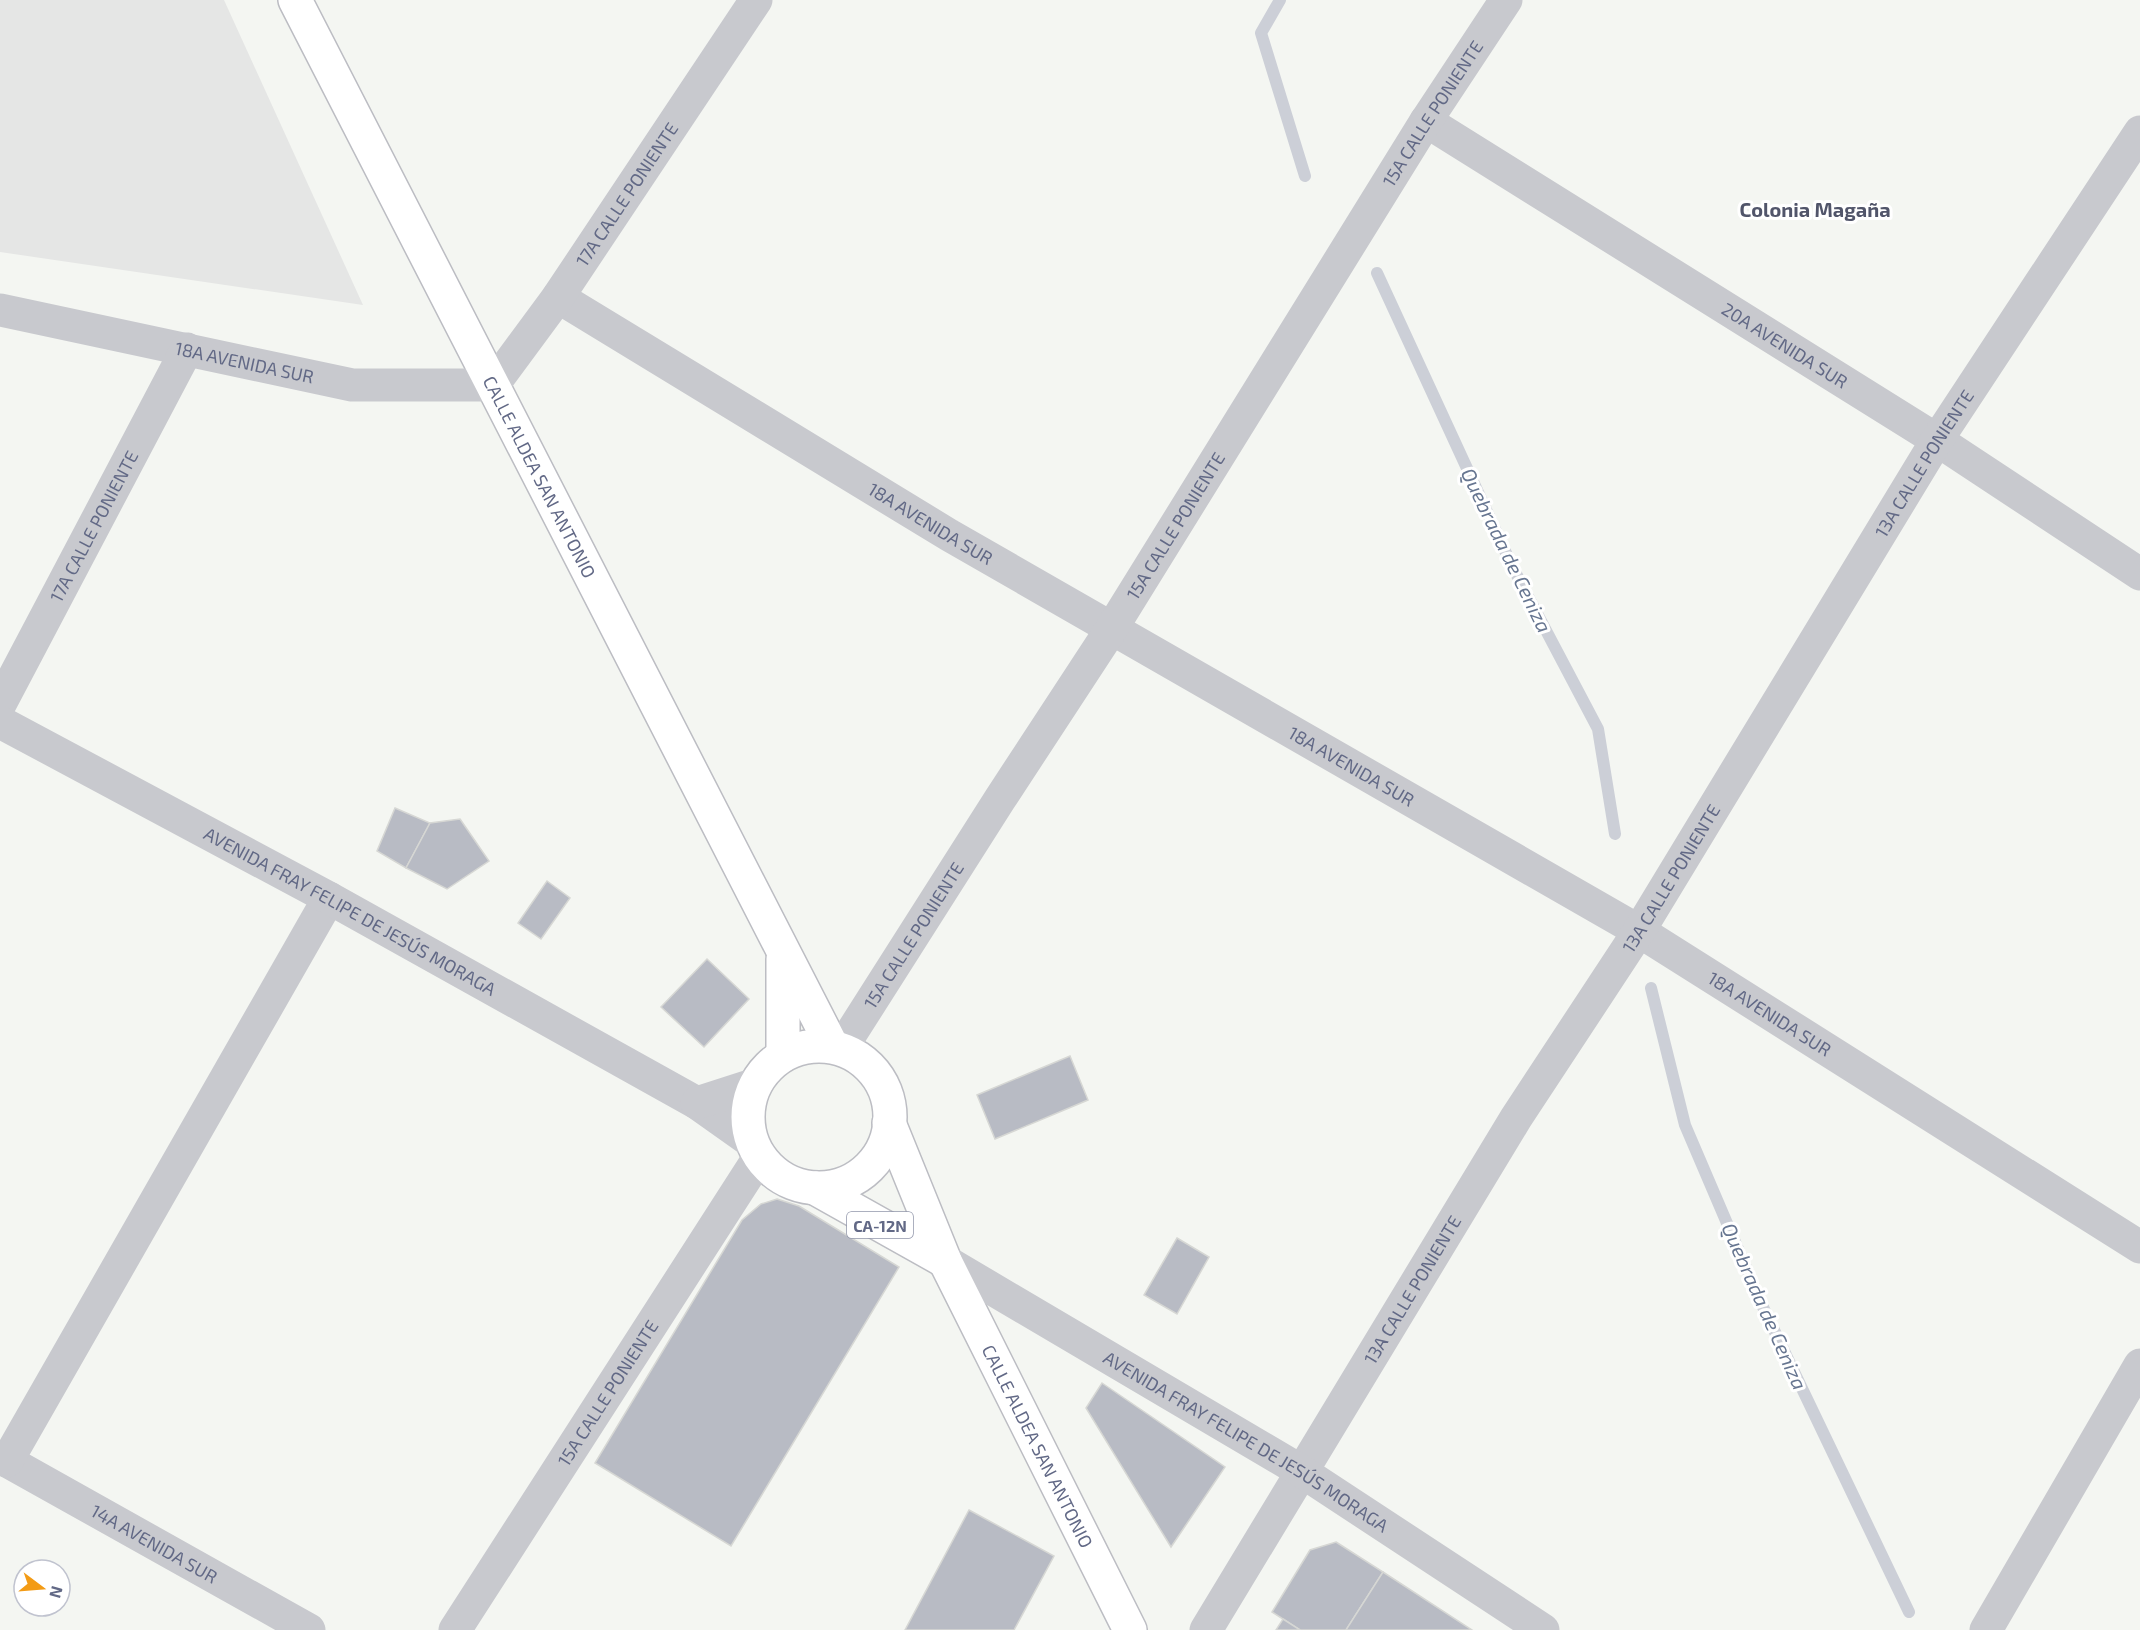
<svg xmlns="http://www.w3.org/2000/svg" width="2140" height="1630" viewBox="0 0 2140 1630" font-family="'Exo 2',sans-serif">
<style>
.built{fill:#e5e6e5}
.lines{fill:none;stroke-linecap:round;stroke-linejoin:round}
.stream{stroke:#cccfd7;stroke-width:12}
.building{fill:#b8bbc4;stroke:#d6d7d4;stroke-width:1.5}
.primary-casing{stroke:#bcbdc3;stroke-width:36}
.minor{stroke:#c8c9ce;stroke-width:33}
.tertiary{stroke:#c8c9ce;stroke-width:33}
.primary{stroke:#fff;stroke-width:33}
.labels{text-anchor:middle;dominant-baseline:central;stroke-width:6;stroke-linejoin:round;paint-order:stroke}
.shield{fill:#fff;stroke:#9196aa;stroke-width:1.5}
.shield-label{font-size:16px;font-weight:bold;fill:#626986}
.street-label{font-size:18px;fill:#626986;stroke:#fff}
.neighbourhood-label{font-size:20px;font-weight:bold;fill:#51556a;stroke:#fff}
.water-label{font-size:20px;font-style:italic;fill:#677691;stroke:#fff}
</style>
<rect width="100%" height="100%" fill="#f4f6f2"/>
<!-- built -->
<path class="built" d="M0,0H224L363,305L0,252Z"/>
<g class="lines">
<!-- stream -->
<g class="stream">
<path d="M1280,0L1261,33L1305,176"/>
<path d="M1377,273L1512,566L1598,729L1615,834"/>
<path d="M1651,988L1685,1125L1762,1305L1909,1612"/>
</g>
</g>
<!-- building -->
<g class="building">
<path d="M395,808L430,823L406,868L377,851Z"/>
<path d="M460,819L489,861L447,889L406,868L430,823Z"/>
<path d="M547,881L570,898L541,939L518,923Z"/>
<path d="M707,959L749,999L704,1047L661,1007Z"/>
<path d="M1070,1056L1088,1100L995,1139L977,1095Z"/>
<path d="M777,1199L799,1206L899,1267L731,1546L595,1463L742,1220L761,1204Z"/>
<path d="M1177,1238L1209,1257L1177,1314L1144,1295Z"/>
<path d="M1102,1383L1225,1467L1171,1547L1086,1408Z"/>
<path d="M969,1510L1054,1556L1014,1630H905Z"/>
<path d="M1336,1542L1383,1572L1346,1630H1300L1272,1612L1310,1550Z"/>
<path d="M1383,1572L1472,1630H1346Z"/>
<path d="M1283,1619L1300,1630H1276Z"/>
</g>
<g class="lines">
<defs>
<g id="primary">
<path id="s11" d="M295,0L832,1046"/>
<path d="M783,959V1055"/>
<circle cx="819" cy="1117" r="71"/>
<path id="s12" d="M889,1123L945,1261L1130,1630"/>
<path d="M815,1188L945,1261"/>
</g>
</defs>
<!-- primary casing -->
<use href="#primary" class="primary-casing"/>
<!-- minor -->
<g class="minor">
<path id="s1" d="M1426,121L1937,440L2140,574"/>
<path id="s2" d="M558,297L949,535L1639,931L2140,1247"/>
<path id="s3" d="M0,310L352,385H493L558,297L756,0"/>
<path id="s4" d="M0,704L187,349"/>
<path id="s5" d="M841,1049L1000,799L1112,628L1426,121L1506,0"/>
<path id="s6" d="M0,1457L309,1630"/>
<path d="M7,1461L329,898"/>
<path id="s7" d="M455,1630L760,1156"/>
<path id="s8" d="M1206,1630L1516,1118L1639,931L1937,440L2140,132"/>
<path d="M1986,1630L2140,1365"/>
</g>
<!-- tertiary -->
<g class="tertiary">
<path id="s9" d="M0,722L329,898L697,1103L752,1142"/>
<path d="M697,1103L756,1084"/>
<path id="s10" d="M945,1261L1301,1471L1543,1630"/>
</g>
<!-- primary -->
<use href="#primary" class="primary"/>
</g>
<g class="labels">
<!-- shield labels -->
<rect class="shield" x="847" y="1212" width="66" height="26" rx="4.5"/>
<g class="shield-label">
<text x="880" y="1225">CA-12N</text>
</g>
<!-- street labels -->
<g class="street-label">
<text stroke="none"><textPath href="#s5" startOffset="1107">15A CALLE PONIENTE</textPath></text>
<text stroke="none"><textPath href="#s3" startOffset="734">17A CALLE PONIENTE</textPath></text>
<text stroke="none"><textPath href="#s1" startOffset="423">20A AVENIDA SUR</textPath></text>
<text stroke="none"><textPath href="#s3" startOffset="250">18A AVENIDA SUR</textPath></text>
<text stroke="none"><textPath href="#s8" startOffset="1370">13A CALLE PONIENTE</textPath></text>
<text stroke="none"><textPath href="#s11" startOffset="536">CALLE ALDEA SAN ANTONIO</textPath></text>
<text stroke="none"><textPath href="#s2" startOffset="436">18A AVENIDA SUR</textPath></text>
<text stroke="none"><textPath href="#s4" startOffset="201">17A CALLE PONIENTE</textPath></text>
<text stroke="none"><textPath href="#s5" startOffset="621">15A CALLE PONIENTE</textPath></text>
<text stroke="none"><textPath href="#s2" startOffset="922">18A AVENIDA SUR</textPath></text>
<text stroke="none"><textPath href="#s8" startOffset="884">13A CALLE PONIENTE</textPath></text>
<text stroke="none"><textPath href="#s9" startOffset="398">AVENIDA FRAY FELIPE DE JESÚS MORAGA</textPath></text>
<text stroke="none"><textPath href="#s5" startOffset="135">15A CALLE PONIENTE</textPath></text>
<text stroke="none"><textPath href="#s2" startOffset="1408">18A AVENIDA SUR</textPath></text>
<text stroke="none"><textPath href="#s8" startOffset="398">13A CALLE PONIENTE</textPath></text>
<text stroke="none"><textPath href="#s7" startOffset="282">15A CALLE PONIENTE</textPath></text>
<text stroke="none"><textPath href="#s10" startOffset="351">AVENIDA FRAY FELIPE DE JESÚS MORAGA</textPath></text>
<text stroke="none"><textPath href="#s12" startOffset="356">CALLE ALDEA SAN ANTONIO</textPath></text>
<text stroke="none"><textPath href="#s6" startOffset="177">14A AVENIDA SUR</textPath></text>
</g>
<!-- neighbourhood labels -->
<g class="neighbourhood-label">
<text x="1815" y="209">Colonia Magaña</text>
</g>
<!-- water labels -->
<g class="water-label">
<text transform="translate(1507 550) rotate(64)">Quebrada de Ceniza</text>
<text transform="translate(1765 1306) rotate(66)">Quebrada de Ceniza</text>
</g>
</g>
<!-- north arrow -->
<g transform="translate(42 1588) rotate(106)"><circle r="28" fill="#ffffff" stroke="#c0c3cf" stroke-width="1.5"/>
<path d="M0-4.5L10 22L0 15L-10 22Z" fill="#f39b15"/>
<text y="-9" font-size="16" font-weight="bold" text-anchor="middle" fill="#626986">N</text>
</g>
</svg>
